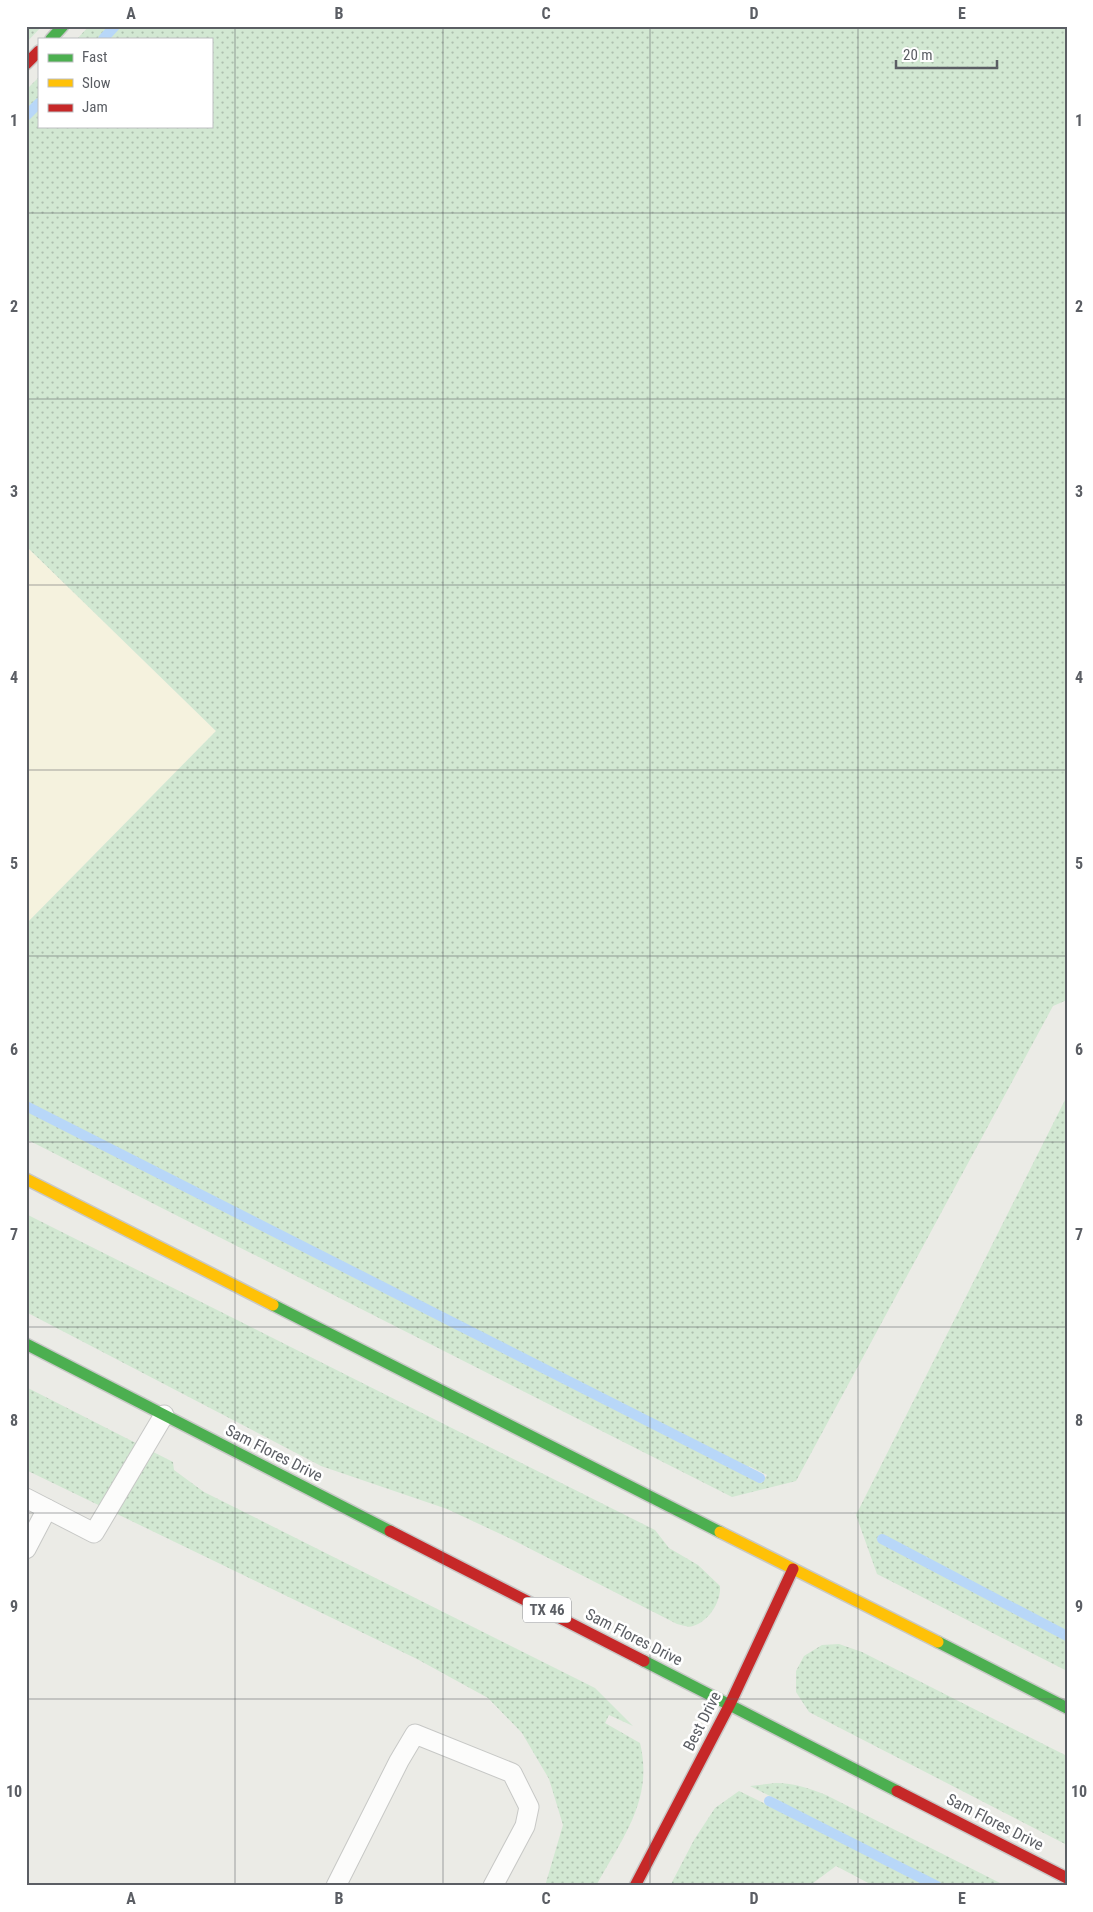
<svg xmlns="http://www.w3.org/2000/svg" width="1093" height="1912" viewBox="0 0 1093 1912" font-family="'Roboto Condensed',sans-serif">
<style>
.commercial{fill:#f5f2de}
.grass{fill:url(#grass-dots);fill-rule:evenodd}
.lines{fill:none;stroke-linecap:round;stroke-linejoin:round}
.stream{stroke:#b8d7f8;stroke-width:10}
.lane-casing{stroke:#c7c8c6;stroke-width:21}
.fast-casing{stroke:#c8c8c7;stroke-width:14}
.slow-casing{stroke:#c8c8c7;stroke-width:14}
.jam-casing{stroke:#c8c8c7;stroke-width:14}
.lane{stroke:#fcfcfb;stroke-width:19}
.fast{stroke:#4caf50;stroke-width:11}
.slow{stroke:#ffc107;stroke-width:11}
.jam{stroke:#c62828;stroke-width:11}
.grid{fill:none;stroke:#5b5e64;stroke-width:1;stroke-opacity:0.55}
.labels{text-anchor:middle;dominant-baseline:central;stroke-width:5;stroke-linejoin:round;paint-order:stroke}
.shield{fill:#fff;stroke:#8c8e92;stroke-width:1}
.shield-label{font-size:15px;font-weight:bold;fill:#5b5e64}
.street-label{font-size:16px;fill:#5b5e64;stroke:#fff}
.neatline{fill:none;stroke:#5b5e64;stroke-width:2}
.grid-label{font-size:16px;text-anchor:middle;font-weight:bold;fill:#5b5e64}
</style>
<defs>
<pattern id="grass-dots" width="8" height="8" patternUnits="userSpaceOnUse" patternTransform="scale(1.25)"><rect width="8" height="8" fill="#d2e8d2"/><path d="M2 2h.1M6 6h.1" fill="none" stroke="#adbfae" stroke-width="1.8" stroke-linecap="round"/></pattern>
</defs>
<rect width="100%" height="100%" fill="#ebebe6"/>
<!-- commercial -->
<path class="commercial" d="M26,546L216,731L26,924Z"/>
<!-- grass -->
<g class="grass">
<path d="M26,26H42L26,43Z"/>
<path d="M89,26H1067V1000L1053,1006L796,1481L732,1497L26,1139V924L216,731L26,546V90L39,77V126H211V39H77ZM749,1466L767,1475L762,1483L744,1475Z"/>
<path d="M1067,1096V1671L877,1574L856,1515Z"/>
<path d="M26,1214L655,1530L669,1548L698,1565L720,1586C721,1602 709,1621 693,1626C688,1628 682,1625 677,1624L511,1539L447,1509L321,1466L26,1312Z"/>
<path d="M26,1387L173,1462L174,1470L204,1492L595,1688L633,1726L609,1715L605,1723L640,1743C654,1800 622,1838 596,1886H545L563,1825L549,1779L522,1733L488,1698L417,1659L26,1470Z"/>
<path d="M839,1644L862,1652L1067,1756V1845L809,1712L796,1692V1671L804,1656L822,1645Z"/>
<path d="M776,1783C794,1783 809,1788 826,1795L1006,1886H874L836,1866L809,1886H670L694,1840L715,1808L739,1791L778,1810L780,1801L750,1786Z"/>
</g>
<g class="lines">
<!-- stream -->
<g class="stream">
<path d="M103,39L115,26"/>
<path d="M26,116L39,103"/>
<path d="M26,1106L760,1478"/>
<path d="M882,1539L1067,1636"/>
<path d="M769,1801L937,1886"/>
</g>
<defs>
<g id="lane">
<path d="M26,1498L94,1533L164,1415"/>
<path d="M26,1549L47,1509"/>
<path d="M336,1886L399,1761L415,1734L512,1773L529,1807L525,1826L493,1886"/>
</g>
<g id="fast">
<path d="M51,39L63,26"/>
<path d="M273,1305L720,1532"/>
<path d="M26,1344L390,1531"/>
<path d="M938,1642L1067,1708"/>
<path d="M644,1661L897,1791"/>
</g>
<g id="slow">
<path d="M26,1179L273,1305"/>
<path d="M720,1532L938,1642"/>
</g>
<g id="jam">
<path d="M26,64L39,51"/>
<path d="M390,1531L644,1661"/>
<path d="M897,1791L1067,1878"/>
<path d="M635,1886L730,1704L793,1569"/>
</g>
</defs>
<!-- lane casing -->
<use href="#lane" class="lane-casing"/>
<!-- fast casing -->
<use href="#fast" class="fast-casing"/>
<!-- slow casing -->
<use href="#slow" class="slow-casing"/>
<!-- jam casing -->
<use href="#jam" class="jam-casing"/>
<!-- lane -->
<use href="#lane" class="lane"/>
<!-- fast -->
<use href="#fast" class="fast"/>
<!-- slow -->
<use href="#slow" class="slow"/>
<!-- jam -->
<use href="#jam" class="jam"/>
</g>
<!-- grid -->
<path class="grid" d="M235,26V1886M443,26V1886M650,26V1886M858,26V1886M26,213H1067M26,399H1067M26,585H1067M26,770H1067M26,956H1067M26,1142H1067M26,1327H1067M26,1513H1067M26,1699H1067"/>
<g class="labels">
<!-- shield labels -->
<rect class="shield" x="523" y="1597.5" width="48" height="25" rx="4"/>
<g class="shield-label">
<text x="547" y="1610">TX 46</text>
</g>
<!-- street labels -->
<g class="street-label">
<text transform="translate(274 1453) rotate(27)">Sam Flores Drive</text>
<text transform="translate(634 1637) rotate(27)">Sam Flores Drive</text>
<text transform="translate(702 1721) rotate(-63)">Best Drive</text>
<text transform="translate(995 1822) rotate(27)">Sam Flores Drive</text>
</g>
</g>
<!-- border -->
<rect width="1093" height="1912" fill="none" stroke="#ffffff" stroke-width="55"/>
<!-- legend -->
<rect x="38" y="38" width="175" height="90" fill="#ffffff" stroke="#bdbfc1"/>
<rect x="48" y="54" width="25" height="8" fill="#4caf50" stroke="#bdbfc1"/>
<text x="82" y="62" font-size="15" fill="#5b5e64">Fast</text>
<rect x="48" y="79" width="25" height="8" fill="#ffc107" stroke="#bdbfc1"/>
<text x="82" y="88" font-size="15" fill="#5b5e64">Slow</text>
<rect x="48" y="104" width="25" height="8" fill="#c62828" stroke="#bdbfc1"/>
<text x="82" y="112" font-size="15" fill="#5b5e64">Jam</text>
<!-- scale -->
<path d="M896 60v8h101v-8" fill="none" stroke="#5b5e64" stroke-width="2.5"/>
<text x="903" y="60" font-size="15" fill="#5b5e64" stroke="#ffffff" stroke-width="4" paint-order="stroke">20 m</text>
<rect x="28" y="28" width="1038" height="1856" class="neatline"/>
<g class="grid-label">
<text x="131" y="19">A</text>
<text x="339" y="19">B</text>
<text x="546" y="19">C</text>
<text x="754" y="19">D</text>
<text x="962" y="19">E</text>
<text x="14" y="126">1</text>
<text x="1079" y="126">1</text>
<text x="14" y="312">2</text>
<text x="1079" y="312">2</text>
<text x="14" y="497">3</text>
<text x="1079" y="497">3</text>
<text x="14" y="683">4</text>
<text x="1079" y="683">4</text>
<text x="14" y="869">5</text>
<text x="1079" y="869">5</text>
<text x="14" y="1055">6</text>
<text x="1079" y="1055">6</text>
<text x="14" y="1240">7</text>
<text x="1079" y="1240">7</text>
<text x="14" y="1426">8</text>
<text x="1079" y="1426">8</text>
<text x="14" y="1612">9</text>
<text x="1079" y="1612">9</text>
<text x="14" y="1797">10</text>
<text x="1079" y="1797">10</text>
<text x="131" y="1904">A</text>
<text x="339" y="1904">B</text>
<text x="546" y="1904">C</text>
<text x="754" y="1904">D</text>
<text x="962" y="1904">E</text>
</g>
</svg>
